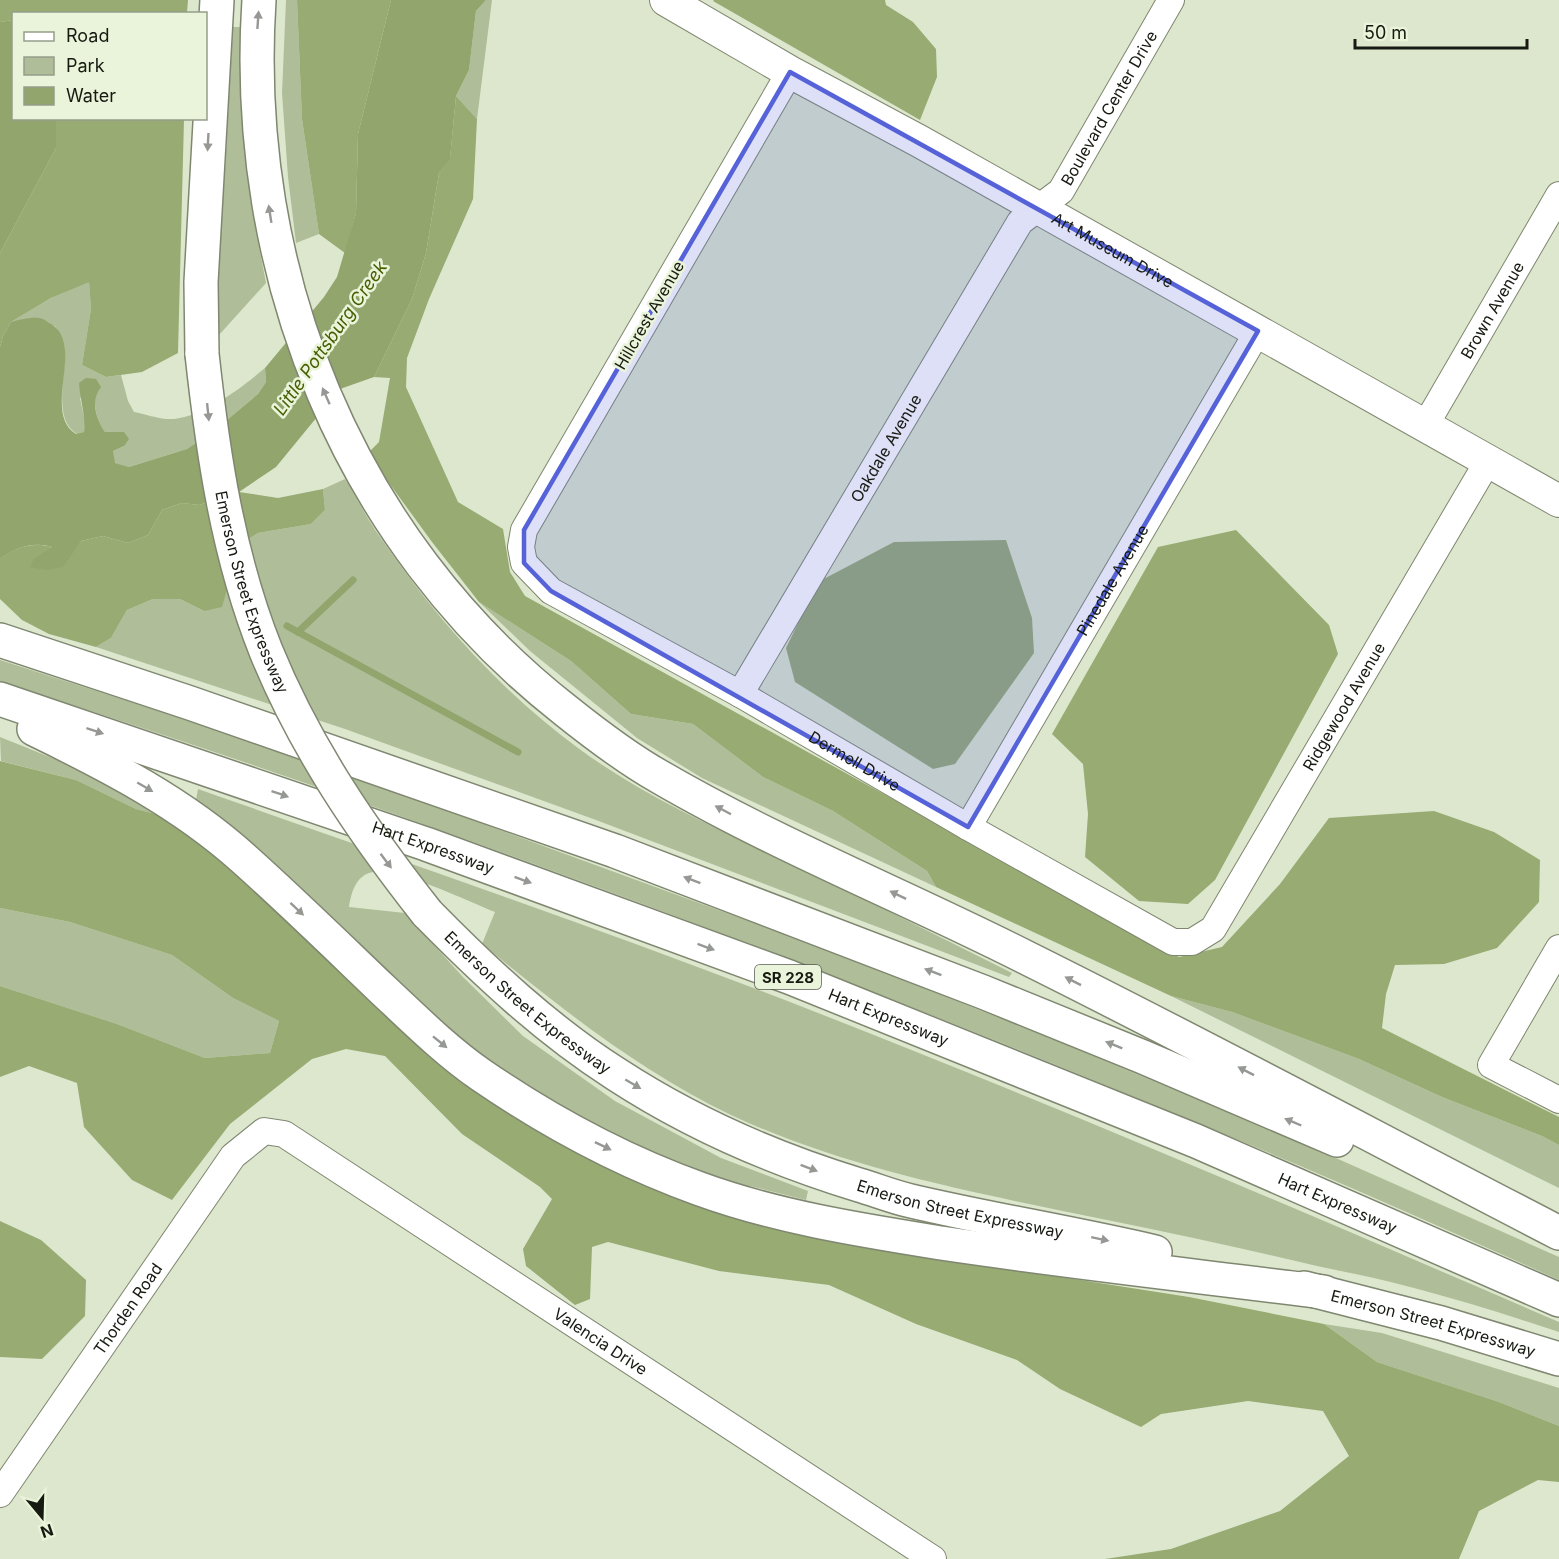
<svg xmlns="http://www.w3.org/2000/svg" width="1559" height="1559" viewBox="0 0 1559 1559" font-family="Inter,sans-serif">
<style>
.green{fill:#afbd98}
.forest{fill:#97ab73}
.water{fill:#91a56d}
.lines{fill:none;stroke-linecap:round;stroke-linejoin:round}
.stream{stroke:#91a56d;stroke-width:7}
.minor-casing{stroke:#7f8770;stroke-width:28}
.tertiary-casing{stroke:#7f8770;stroke-width:34}
.motorway-casing{stroke:#7f8770;stroke-width:36}
.minor{stroke:#fff;stroke-width:26}
.tertiary{stroke:#fff;stroke-width:32}
.motorway{stroke:#fff;stroke-width:33}
.motorway-bridge-casing{stroke:#7f8770;stroke-width:36;stroke-linecap:butt}
.motorway-bridge{stroke:#fff;stroke-width:33}
.oneway{fill:#969894}
.marked{fill:#5562d8;fill-opacity:0.2;stroke:#5562d8;stroke-width:4.5;stroke-linejoin:round}
.labels{text-anchor:middle;dominant-baseline:central;stroke-width:5;stroke-linejoin:round;paint-order:stroke}
.shield{fill:#eaf4da;stroke:#565b4d;stroke-width:1.5}
.shield-label{font-size:15px;font-weight:bold;fill:#161a11}
.street-label{font-size:16px;fill:#161a11;stroke:#eaf4da}
.water-label{font-size:18px;font-style:italic;fill:#475e02;stroke:#eaf4da}
</style>
<rect width="100%" height="100%" fill="#dde7cd"/>
<!-- green -->
<g class="green">
<path d="M286,0H297L302,119L319,234L296,243L288,177L282,93Z"/>
<path d="M486,0H492L477,119L456,96L469,70L476,11Z"/>
<path d="M233,27H241L242,107L251,204L266,283L219,335L218,255L225,170Z"/>
<path d="M89,281L91,309L82,365L106,377L121,375L128,401L134,412C144,414 156,418 166,419C199,421 241,388 265,368L266,382L258,394L215,430L187,449L129,467L114,463L113,451L124,446V432H105C97,420 93,407 96,393L80,398L85,422L84,432L77,434C50,418 69,369 64,343C63,337 58,332 55,326L11,322L51,298Z"/>
<path d="M345,479C357,498 367,519 380,537C435,617 499,690 578,748C646,798 724,832 801,868C872,902 941,938 1012,973L1009,977L596,820L345,729L96,647L111,638L127,610L153,599H180L204,611L228,552L258,533L311,524L325,510L323,489Z"/>
<path d="M479,602L571,661L631,714L693,724L763,777L833,811L927,871L936,887L702,778L637,738L530,651Z"/>
<path d="M0,660L202,725L440,808L825,949L1050,1038L1311,1147L1559,1257V1280C1472,1241 1385,1202 1298,1165C1004,1041 706,924 406,818C271,770 136,726 0,681Z"/>
<path d="M0,737L82,770L159,815L136,809L76,780L1,761Z"/>
<path d="M198,789C403,861 610,932 813,1011C1064,1109 1311,1215 1559,1322V1332C1511,1316 1463,1301 1414,1288C1382,1279 1349,1273 1317,1266C1249,1250 1181,1235 1112,1221C982,1194 852,1171 731,1115C639,1071 561,1008 482,944L495,912C470,902 392,864 369,873C355,878 351,894 349,907L405,913L462,976L523,1036L615,1101L721,1158L808,1191L806,1200L750,1186L746,1194L560,1116L455,1044L275,872L279,867L196,800Z"/>
<path d="M0,908L70,922L172,955L233,998L279,1021L270,1053L205,1058L117,1024L0,986Z"/>
<path d="M1171,996L1232,1012L1359,1059L1442,1097L1542,1136L1559,1145V1188Z"/>
<path d="M1324,1324L1382,1333L1559,1388V1426L1499,1402L1377,1362Z"/>
</g>
<!-- forest -->
<g class="forest">
<path d="M0,0H188L187,13L14,14L13,20L0,22Z"/>
<path d="M297,0H391L358,134L356,213L345,253L319,234L302,119Z"/>
<path d="M714,0H885L886,5L913,22L936,49L937,77L920,120L713,1Z"/>
<path d="M456,96L477,119L473,199L429,299L407,358L406,387L458,502L503,529L510,572L525,596L1179,957L1222,947L1280,884L1329,818L1434,811L1494,832L1540,860L1539,902L1497,948L1444,964L1395,965L1386,994L1382,1028L1559,1117V1145L1542,1136L1442,1097L1359,1059L1232,1012L1171,996L936,887L927,871L833,811L763,777L693,724L631,714L571,661L479,602L432,542L381,472L370,451L379,442L390,378L374,377L412,299L426,253L439,173L450,158Z"/>
<path d="M56,119H184L178,353L142,372L106,377L82,365L91,309L89,282L51,298L11,322L3,336L0,347V253L56,148Z"/>
<path d="M323,489L325,510L311,524L258,533L228,552L227,589L222,607L204,611L180,599H153L127,610L111,638L96,647L49,634L22,620L0,599V559C16,547 32,542 52,547L47,551L71,553L81,541L103,536L128,543L148,535L162,510L182,503L199,505L239,492L278,498Z"/>
<path d="M1236,530L1329,625L1338,654L1215,880L1188,904L1139,901L1085,857L1088,814L1083,764L1052,734L1158,547Z"/>
<path d="M1006,540L1032,618L1034,653L955,764L933,769L795,682L786,648L818,582L894,542Z"/>
<path d="M0,761L76,780L136,809L159,815L192,838L244,881L471,1085L881,1249L1189,1297L1324,1324L1377,1362L1499,1402L1559,1426V1482L1538,1480L1479,1511L1459,1559H1105L1171,1549L1280,1511L1349,1456L1323,1411L1248,1401L1161,1414L1141,1427L1060,1389L1017,1360L916,1324L829,1285L719,1271L608,1242L592,1247L590,1299L575,1305L526,1266L523,1249L552,1199L540,1187L462,1134L385,1056L346,1049L312,1059L230,1124L172,1200L132,1180L84,1127L77,1083L29,1066L0,1077V986L117,1024L205,1058L270,1053L279,1021L233,998L172,955L70,922L0,908Z"/>
<path d="M0,1221L41,1240L86,1280L85,1316L42,1359L0,1357Z"/>
</g>
<!-- water -->
<g class="water">
<path d="M391,0H486L476,11L469,70L456,96L450,159L439,173L426,253L412,299L374,377L340,389L276,467L239,492L199,505L182,503L162,510L148,535L128,543L103,536L81,541L63,567L46,570L30,567L34,559L52,547C33,541 15,548 0,559V347L3,336L11,322C19,320 30,317 39,318C43,318 47,322 51,324C86,345 41,412 76,434L84,432C86,416 80,400 79,383L86,378L96,379L101,387C90,401 96,418 105,432H124L129,439L124,446L113,451L115,463L129,467L187,449L215,430L258,394L266,382L265,368L324,297L337,277L356,213L358,134Z"/>
<path d="M13,20L14,118L56,119V148L0,253V22Z"/>
</g>
<g class="lines">
<!-- stream -->
<g class="stream">
<path d="M287,626L518,752"/>
<path d="M298,632L353,580"/>
</g>
<defs>
<g id="minor">
<path id="s1" d="M790,72L524,530L521,547L524,563L551,591L740,694L968,827L1173,942H1192L1213,929L1488,461"/>
<path id="s2" d="M1425,426L1559,195"/>
<path id="s3" d="M740,694L1020,222L1061,191L1171,0"/>
<path id="s4" d="M968,827L1258,331"/>
<path d="M1559,948L1491,1065L1559,1100"/>
<path id="s5" d="M0,1494L233,1156L264,1131L284,1134L933,1559"/>
</g>
<g id="tertiary">
<path id="s6" d="M666,0L790,72L919,141L1559,501"/>
</g>
<g id="motorway">
<path d="M259,0C241,273 348,540 565,710C595,734 626,758 660,777C777,845 904,896 1025,957C1204,1046 1381,1141 1559,1233"/>
<path d="M202,354L201,282L217,0"/>
<path d="M0,640L190,703L615,851L983,992L1143,1057L1337,1140"/>
<path id="s7" d="M0,699L426,844L789,977L1196,1141L1559,1300"/>
<path d="M34,729C108,765 182,803 244,859C291,901 336,945 382,989C413,1018 445,1050 481,1075C548,1121 622,1161 700,1189C777,1217 860,1230 941,1243C1069,1262 1197,1276 1324,1292"/>
<path id="s8" d="M427,913C485,972 547,1030 616,1074C691,1123 774,1159 859,1185C876,1190 893,1197 911,1201C992,1220 1074,1233 1155,1252"/>
<path id="s9" d="M1304,1288L1441,1323L1559,1359"/>
</g>
</defs>
<!-- minor casing -->
<use href="#minor" class="minor-casing"/>
<!-- tertiary casing -->
<use href="#tertiary" class="tertiary-casing"/>
<!-- motorway casing -->
<use href="#motorway" class="motorway-casing"/>
<!-- minor -->
<use href="#minor" class="minor"/>
<!-- tertiary -->
<use href="#tertiary" class="tertiary"/>
<!-- motorway -->
<use href="#motorway" class="motorway"/>
<defs>
<g id="motorway-bridge">
<path id="s10" d="M202,354C213,455 228,556 266,651C305,747 363,832 427,913"/>
</g>
</defs>
<!-- motorway-bridge casing -->
<use href="#motorway-bridge" class="motorway-bridge-casing"/>
<!-- motorway-bridge -->
<use href="#motorway-bridge" class="motorway-bridge"/>
</g>
<!-- one-way arrows -->
<defs><path id="oneway-solid" d="M-6-.8H1V-3.2L6.5 0L1 3.2V.8H-6Z" transform="scale(1.5)"/></defs>
<g class="oneway">
<use href="#oneway-solid" transform="translate(258 20) rotate(-86)"/>
<use href="#oneway-solid" transform="translate(208 142) rotate(93)"/>
<use href="#oneway-solid" transform="translate(270 214) rotate(-99)"/>
<use href="#oneway-solid" transform="translate(326 396) rotate(-114)"/>
<use href="#oneway-solid" transform="translate(208 412) rotate(84)"/>
<use href="#oneway-solid" transform="translate(95 731) rotate(18)"/>
<use href="#oneway-solid" transform="translate(145 787) rotate(30)"/>
<use href="#oneway-solid" transform="translate(280 794) rotate(19)"/>
<use href="#oneway-solid" transform="translate(723 810) rotate(-152)"/>
<use href="#oneway-solid" transform="translate(386 861) rotate(53)"/>
<use href="#oneway-solid" transform="translate(523 880) rotate(20)"/>
<use href="#oneway-solid" transform="translate(692 880) rotate(-159)"/>
<use href="#oneway-solid" transform="translate(898 895) rotate(-154)"/>
<use href="#oneway-solid" transform="translate(297 909) rotate(43)"/>
<use href="#oneway-solid" transform="translate(706 947) rotate(20)"/>
<use href="#oneway-solid" transform="translate(933 972) rotate(-159)"/>
<use href="#oneway-solid" transform="translate(1073 981) rotate(-153)"/>
<use href="#oneway-solid" transform="translate(440 1042) rotate(39)"/>
<use href="#oneway-solid" transform="translate(1114 1045) rotate(-158)"/>
<use href="#oneway-solid" transform="translate(1246 1071) rotate(-153)"/>
<use href="#oneway-solid" transform="translate(633 1084) rotate(30)"/>
<use href="#oneway-solid" transform="translate(1293 1122) rotate(-157)"/>
<use href="#oneway-solid" transform="translate(603 1146) rotate(26)"/>
<use href="#oneway-solid" transform="translate(809 1168) rotate(21)"/>
<use href="#oneway-solid" transform="translate(1100 1239) rotate(12)"/>
</g>
<!-- marked area -->
<path class="marked" d="M790,72L1258,331L968,827L551,591L524,563V530Z"/>
<g class="labels">
<!-- shield labels -->
<rect class="shield" x="755" y="965" width="66" height="24" rx="4.5"/>
<g class="shield-label">
<text x="788" y="977">SR 228</text>
</g>
<!-- street labels -->
<g class="street-label">
<text stroke="none"><textPath href="#s3" startOffset="696">Boulevard Center Drive</textPath></text>
<text stroke="none"><textPath href="#s6" startOffset="512">Art Museum Drive</textPath></text>
<text stroke="none"><textPath href="#s2" startOffset="134">Brown Avenue</textPath></text>
<text transform="translate(649 315) rotate(-60)">Hillcrest Avenue</text>
<text stroke="none"><textPath href="#s3" startOffset="286">Oakdale Avenue</textPath></text>
<text stroke="none"><textPath href="#s4" startOffset="286">Pinedale Avenue</textPath></text>
<text stroke="none"><textPath href="#s10" startOffset="244">Emerson Street Expressway</textPath></text>
<text stroke="none"><textPath href="#s1" startOffset="1618">Ridgewood Avenue</textPath></text>
<text stroke="none"><textPath href="#s1" startOffset="950">Dermell Drive</textPath></text>
<text stroke="none"><textPath href="#s7" startOffset="458">Hart Expressway</textPath></text>
<text stroke="none"><textPath href="#s8" startOffset="135">Emerson Street Expressway</textPath></text>
<text stroke="none"><textPath href="#s7" startOffset="944">Hart Expressway</textPath></text>
<text stroke="none"><textPath href="#s7" startOffset="1430">Hart Expressway</textPath></text>
<text stroke="none"><textPath href="#s8" startOffset="621">Emerson Street Expressway</textPath></text>
<text stroke="none"><textPath href="#s5" startOffset="225">Thorden Road</textPath></text>
<text stroke="none"><textPath href="#s9" startOffset="134">Emerson Street Expressway</textPath></text>
<text stroke="none"><textPath href="#s5" startOffset="849">Valencia Drive</textPath></text>
</g>
<!-- water labels -->
<g class="water-label">
<text transform="translate(330 338) rotate(-55)">Little Pottsburg Creek</text>
</g>
</g>
<!-- legend -->
<rect x="12" y="12" width="195" height="108" fill="#eaf4da" stroke="#959d8a" stroke-width="1.5"/>
<rect x="24" y="32" width="30" height="9" fill="#ffffff" stroke="#959d8a" stroke-width="1.5"/>
<text x="66" y="42" font-size="18" fill="#161a11">Road</text>
<rect x="24" y="57" width="30" height="18" fill="#afbd98" stroke="#959d8a" stroke-width="1.5"/>
<text x="66" y="72" font-size="18" fill="#161a11">Park</text>
<rect x="24" y="87" width="30" height="18" fill="#91a56d" stroke="#959d8a" stroke-width="1.5"/>
<text x="66" y="102" font-size="18" fill="#161a11">Water</text>
<!-- north arrow -->
<g transform="translate(42 1517) rotate(161)" stroke="#eaf4da" stroke-width="4.5" paint-order="stroke">
<path d="M0-4.5L10 22L0 15L-10 22Z" fill="#161a11"/>
<text y="-9" font-size="16" font-weight="bold" text-anchor="middle" fill="#161a11">N</text>
</g>
<!-- scale -->
<path d="M1355 39v9h172v-9" fill="none" stroke="#161a11" stroke-width="3"/>
<text x="1364" y="39" font-size="18" fill="#161a11" stroke="#eaf4da" stroke-width="4.5" paint-order="stroke">50 m</text>
</svg>
